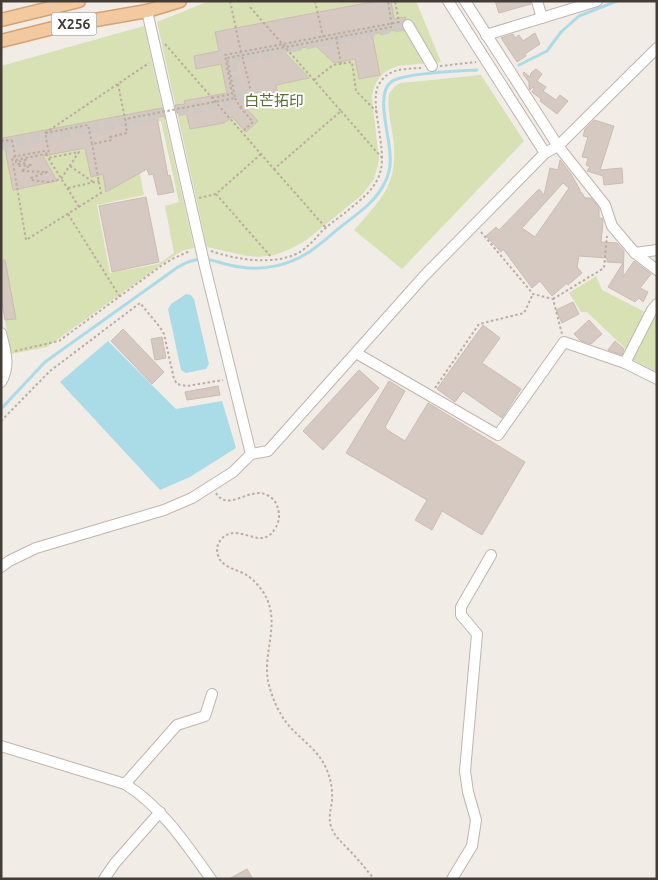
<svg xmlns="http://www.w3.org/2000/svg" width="658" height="880" viewBox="0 0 658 880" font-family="Ubuntu,'Noto Sans SC',sans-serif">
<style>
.green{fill:#d7e1b4;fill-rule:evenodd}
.water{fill:#aadce8}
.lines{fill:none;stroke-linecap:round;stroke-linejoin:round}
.stream{stroke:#aadce8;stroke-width:3}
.building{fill:#d5c9c1;stroke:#ccbcb2;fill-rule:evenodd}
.minor-tunnel{stroke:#cfc9c4;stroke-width:10;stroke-dasharray:10 5;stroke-linecap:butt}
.minor-casing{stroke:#bfb5ae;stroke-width:12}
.major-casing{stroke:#d6a271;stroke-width:15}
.path{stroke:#bcab9e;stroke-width:2;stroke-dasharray:2.5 2.5;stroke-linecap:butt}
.minor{stroke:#fff;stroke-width:10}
.major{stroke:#f3c99f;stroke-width:12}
.path-bridge{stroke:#bcab9e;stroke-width:2;stroke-dasharray:2.5 2.5;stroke-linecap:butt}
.labels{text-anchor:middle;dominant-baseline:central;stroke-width:4;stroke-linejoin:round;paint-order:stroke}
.shield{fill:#fff;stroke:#7c7673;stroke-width:1}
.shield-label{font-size:14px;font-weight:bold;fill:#443c37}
.park-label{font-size:15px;fill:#566f31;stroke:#fff}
</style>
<rect width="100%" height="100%" fill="#f2ece7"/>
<!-- green -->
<g class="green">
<path d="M209,1H416L441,62L398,66C382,71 374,81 372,97L379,160L374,179L362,195L305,241L290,249L275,255L258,257L242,255L207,247L157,22Z"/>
<path d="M144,26L194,248L184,250L172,257L47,347L11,354L1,298V66ZM161,121L179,202L165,206L174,253L158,264L110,273L97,205L144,195L131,127Z"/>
<path d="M481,75L524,141L402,269L354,230C383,197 399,184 393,137C391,124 387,108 389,94L395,86L401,83Z"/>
<path d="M596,276L602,290L647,313L627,350L587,312H581L569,293Z"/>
<path d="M654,318L657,319V372L633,360Z"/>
</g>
<!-- water -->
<g class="water">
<path d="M186,294L191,295L194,299L209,364L206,369L186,373L181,370L168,309L171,304Z"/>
<path d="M108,341L176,409L222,401L236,448L190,477L160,490L60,382Z"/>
</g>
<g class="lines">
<!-- stream -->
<g class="stream">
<path d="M519,65L547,51L561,32L579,16L617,1"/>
<path d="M1,409L45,362L178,267C205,252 213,263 240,267C264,271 291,265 312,250C321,244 330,236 338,229C354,216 375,203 384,184C389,175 391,165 390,155C390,136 375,95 391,82C402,73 460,71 477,70"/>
</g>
</g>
<!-- building -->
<g class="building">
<path d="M377,1H391L394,19L405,17L406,19L402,22V29L372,34L380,75L359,79L355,59L334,63L315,45L284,52L309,78L276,85L278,99L246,108L258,121L246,132L232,117L224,123L190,129L186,112L177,113L175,105L185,104L184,101L227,93L221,64L196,69L194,56L219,51L215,32Z"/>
<path d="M495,1H530L531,4L499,13Z"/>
<path d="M535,33L540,44L525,54L526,56L517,62L501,38L513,34L515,38L519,35L523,41Z"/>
<path d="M536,69L542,74L537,81L546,87L543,91L556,100L560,95L568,101L557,114L540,101L541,99L532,92L534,88L533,87L530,90L529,87V82L523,74L524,72L530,77L531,73Z"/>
<path d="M162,108L164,116L157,117L168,176L170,175L174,192L158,195L153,174L149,175L147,169L106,192L103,174L91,177L85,148L43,156L57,181L13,190L3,138Z"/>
<path d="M594,120L614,126L600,170L622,168L623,183L604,185L603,176L587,171L590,167L586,165L588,158L582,157L588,137L583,136L585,129Z"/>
<path d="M560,160L571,174L580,190V192L582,193L585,198H591L599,208V218H602L603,221L601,242L617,243L624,251L623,277L634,261L651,274L640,288L648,292L643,302L639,298L635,302L608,287L623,263L607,262V258L579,256L577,267L582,273L568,285L567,283L552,296L540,281L532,288L503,249L501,252L486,236L496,227L499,230L539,189L544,195L550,168L558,170ZM563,183L569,188L535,237L522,228Z"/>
<path d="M146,197L159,262L112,272L99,206Z"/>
<path d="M1,260H5L16,319L5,320L1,298Z"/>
<path d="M573,302L579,314L562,323L556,310Z"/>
<path d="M589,320L602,334L591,344L581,341L574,334Z"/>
<path d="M483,325L500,338L482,363L521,389L502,418L463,391L455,402L437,389Z"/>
<path d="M123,329L164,372L152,384L111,341Z"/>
<path d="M162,337L166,358L155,360L151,339Z"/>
<path d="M615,341L624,349L622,355L608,350Z"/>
<path d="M359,370L379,388L323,450L303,431Z"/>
<path d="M389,381L405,391L385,427L389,431L405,441L428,403L525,462L482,535L442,511L432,530L415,520L427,500L346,453Z"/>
<path d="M218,386L220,395L187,400L185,392Z"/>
<path d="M247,869L253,879H229Z"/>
</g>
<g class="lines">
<!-- minor-tunnel -->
<path class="minor-tunnel" d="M1,145L238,100L230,59L408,25"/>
<defs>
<g id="minor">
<path d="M448,1L545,153"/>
<path d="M465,1L558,146L605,205L612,226L635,253L657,270"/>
<path d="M537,1L542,18"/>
<path d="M147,11L205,267L251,454"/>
<path d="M408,25L432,66"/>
<path d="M486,35L597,1"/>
<path d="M635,253L657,250"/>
<path d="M1,333C5,350 11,366 1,382"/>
<path d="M356,353L498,435L564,342L625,363L657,379"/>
<path d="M625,363L652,310L657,304"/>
<path d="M1,567L9,561L36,548L164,510L192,498L233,472L251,454L268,451L425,275L545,153L558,146L657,48"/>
<path d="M1,746L125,784C162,807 186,844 211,879"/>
<path d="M125,784L177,725L205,716L212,694"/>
<path d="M104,879L115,863L160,812"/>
<path d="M452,879L472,846L476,820L468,792L465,771L477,634L461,615V607L491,555"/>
</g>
<g id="major">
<path d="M1,20L79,1"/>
<path d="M1,41L61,26L147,11L180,1"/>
</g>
</defs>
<!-- minor casing -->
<use href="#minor" class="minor-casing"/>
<!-- major casing -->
<use href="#major" class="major-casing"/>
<!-- path -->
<g class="path">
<path d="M230,1L241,52"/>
<path d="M315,1L323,37"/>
<path d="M388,1H389"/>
<path d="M336,37L341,64"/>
<path d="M165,44L274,169L341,111L250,7"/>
<path d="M440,66L476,62"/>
<path d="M314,80L333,65L352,62L356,91L377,112"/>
<path d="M118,84L125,119"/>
<path d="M212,98L232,94L225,55L399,22L395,1"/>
<path d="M235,98L240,107L254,103L242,55"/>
<path d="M240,107L253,122L242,132"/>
<path d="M341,111L382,158"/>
<path d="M45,133L149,63"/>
<path d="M1,141L12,140"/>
<path d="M16,160V162L26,160L25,163L18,164V166L31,165L21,171L47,172L31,178V180L48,182L61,179L79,152L48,158"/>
<path d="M70,166L93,182"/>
<path d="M274,169L326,228"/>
<path d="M68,188L99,181"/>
<path d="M216,194L272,258"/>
<path d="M199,198L216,194L261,154"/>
<path d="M79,207L44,151L12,157L26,240L101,193L92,144"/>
<path d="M68,214L120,297"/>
<path d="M481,232L533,294L553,299L562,334"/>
<path d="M211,251C237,260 275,266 300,252C309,246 315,239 322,231C330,224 338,218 346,212C360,200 377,189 381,169C386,146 370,104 378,86C387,68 404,69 421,68"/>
<path d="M553,299L604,268L607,236"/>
<path d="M15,351L59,341L161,266L174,258L190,251"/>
<path d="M435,388L479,324L524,313L533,294"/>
<path d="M1,421L50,371L140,303L159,326L164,334L174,379L177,384L187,386L223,380"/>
<path d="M216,493C228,513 249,486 267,495C273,498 277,503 278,509C280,515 279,522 276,527C265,547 251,534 236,533C224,532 214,544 218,555C221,568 238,569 248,576C256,582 263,590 267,599C279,626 263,653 268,681C272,698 279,715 291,728C302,740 316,749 324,764C330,775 333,788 332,801C331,808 329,815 330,823C333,836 341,841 349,850C358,859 366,869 374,879"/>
</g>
<!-- minor -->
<use href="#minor" class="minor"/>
<!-- major -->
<use href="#major" class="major"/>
<!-- path-bridge -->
<path class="path-bridge" d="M12,140L16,160L49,153L45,133L88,125L92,144L111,140L110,137L127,133L125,119L235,98L227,58L392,27L388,1"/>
</g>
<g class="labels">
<!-- shield labels -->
<rect class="shield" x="51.5" y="12.5" width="45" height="23" rx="4"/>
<g class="shield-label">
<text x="74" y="24">X256</text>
</g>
<!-- park labels -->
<g class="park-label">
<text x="274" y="100">白芒拓印</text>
</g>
</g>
<!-- border -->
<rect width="658" height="880" fill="none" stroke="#443c37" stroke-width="5"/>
</svg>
